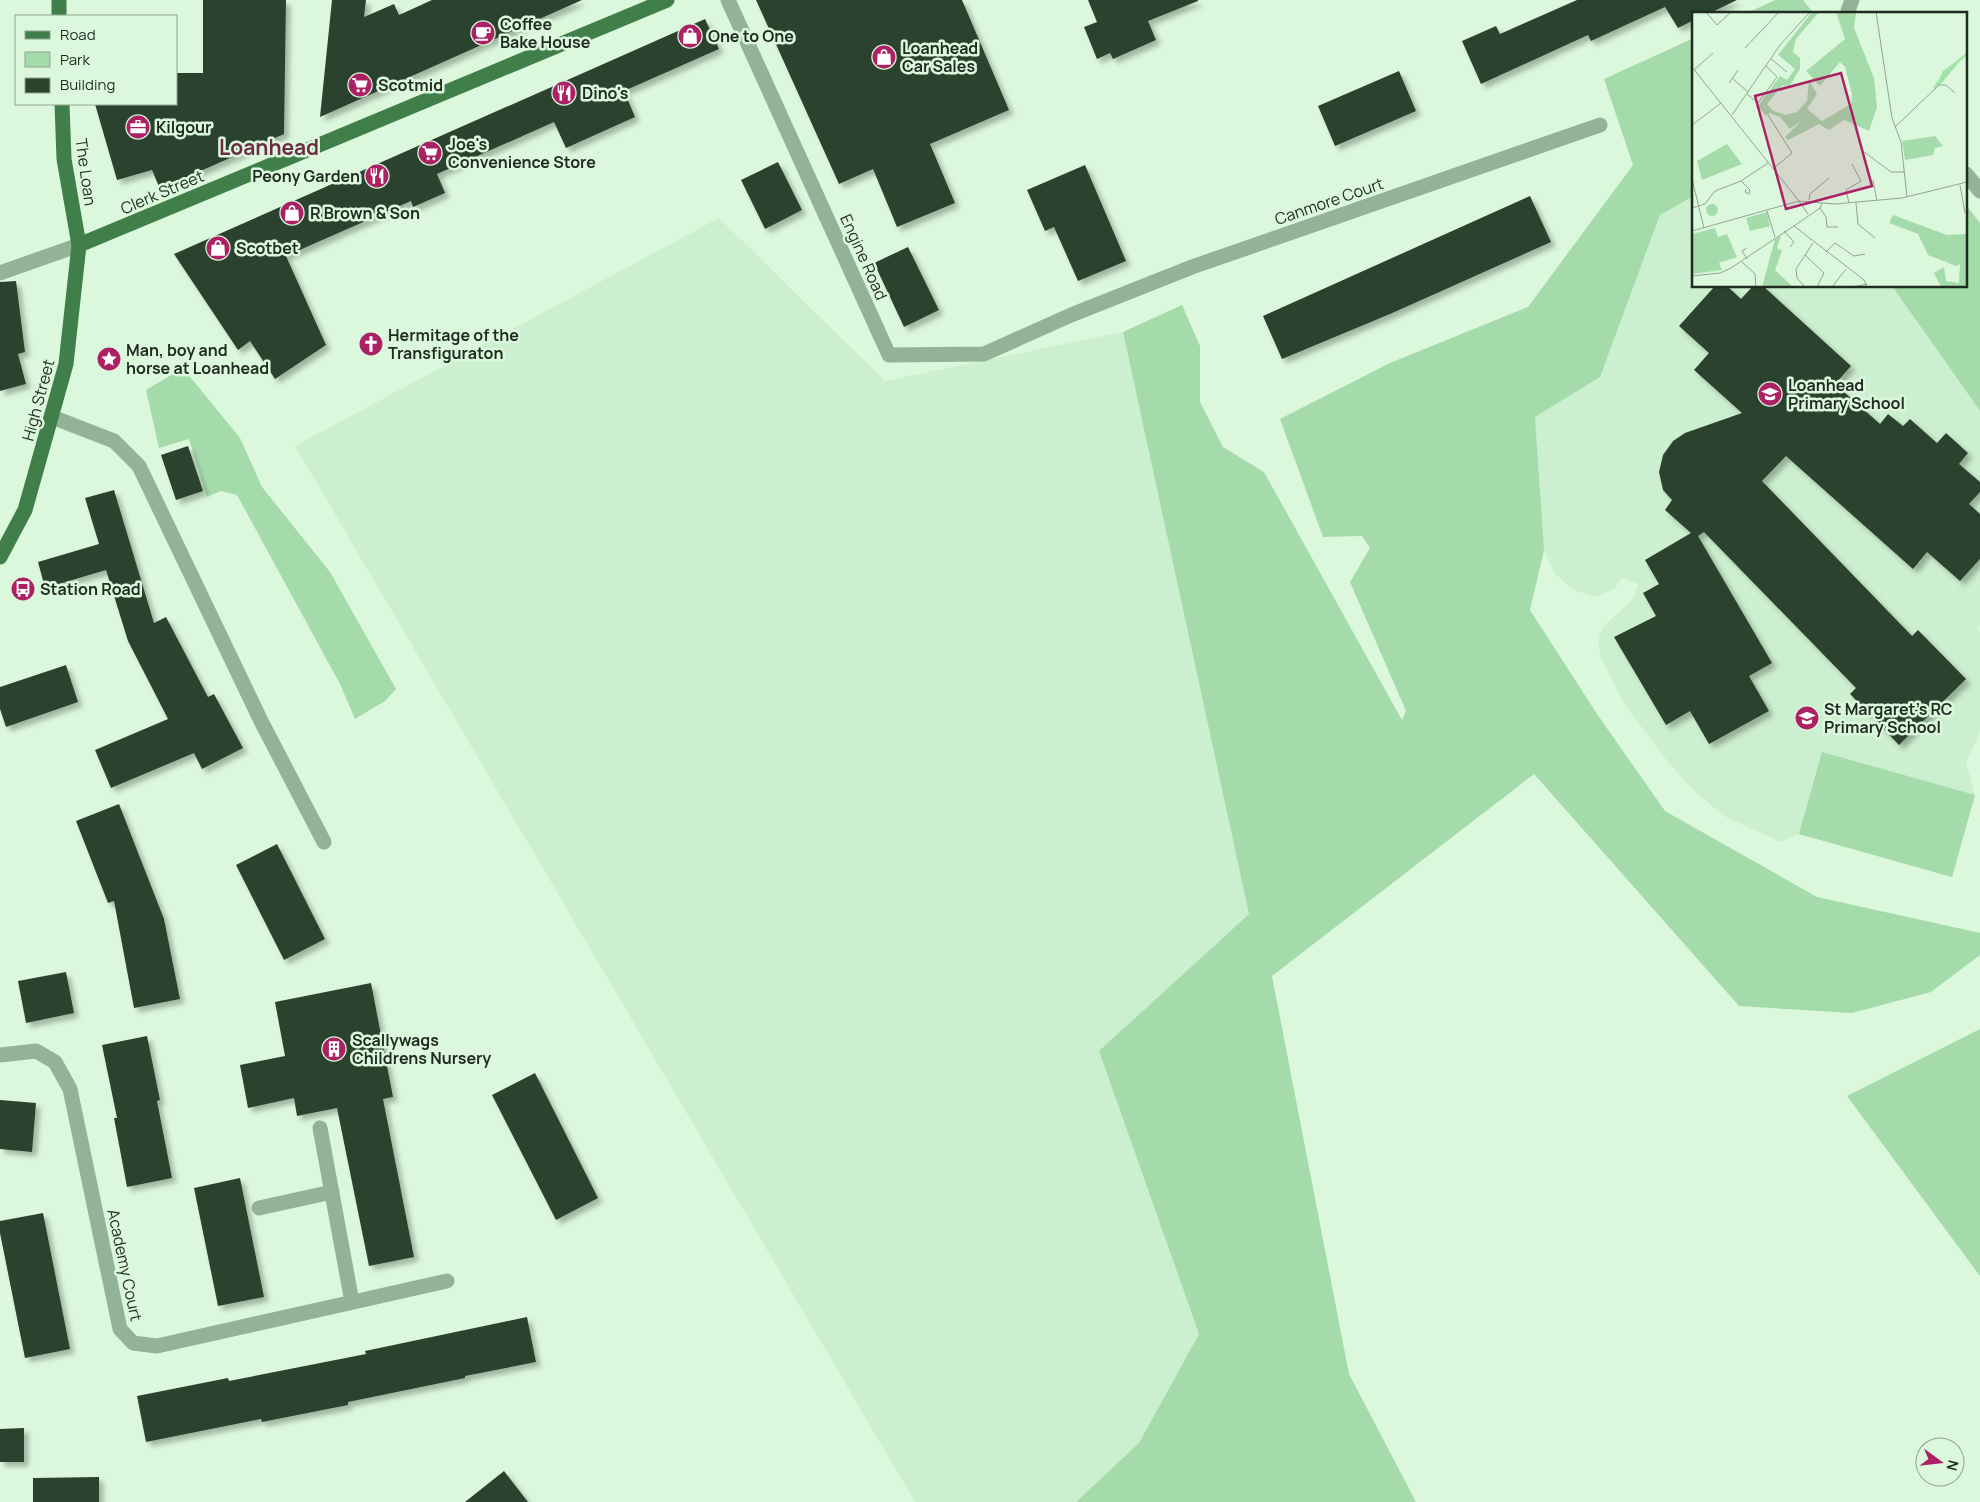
<svg xmlns="http://www.w3.org/2000/svg" width="1980" height="1502" viewBox="0 0 1980 1502" font-family="Manrope,sans-serif">
<style>
.built{fill:#ccefcf}
.green{fill:#a5dbaa}
.building{fill:#2c432e;filter:url(#shadow)}
.lines{fill:none;stroke-linecap:round;stroke-linejoin:round}
.minor{stroke:#92b395;stroke-width:15}
.major{stroke:#417f4a;stroke-width:15}
.labels{text-anchor:middle;dominant-baseline:central;stroke-width:5;stroke-linejoin:round;paint-order:stroke}
.poi-label{font-size:16px;font-weight:bold;fill:#1f2a20;stroke:#dbf8dd;text-anchor:start}
.street-label{font-size:16px;fill:#1f2a20;stroke:#dbf8dd}
.district-label{font-size:21px;font-weight:bold;fill:#6e2b46;stroke:#dbf8dd}
.inset-river{fill:none;stroke:#9be9a4;stroke-width:2.5}
.inset-road{fill:none;stroke:#90a691;stroke-width:1}
.view{fill:#ab2164;fill-opacity:0.15;stroke:#ab2164;stroke-width:2.5}
.inset-edge{fill:none;stroke:#1f2a20;stroke-width:2.5}
</style>
<defs>
<filter id="shadow"><feDropShadow dx="4.5" dy="4.5" stdDeviation="2.5" flood-color="#0004"/></filter>
</defs>
<rect width="100%" height="100%" fill="#dbf8dd"/>
<!-- built -->
<g class="built">
<path d="M1694,196V286H1892L1980,411V626L1977,629L1980,632V731L1966,763L1975,795L1952,877L1799,834L1780,842L1724,816L1693,790L1664,757L1625,705L1601,657L1598,642L1602,628L1633,599L1638,584L1622,578L1615,588L1595,597L1574,590L1555,574L1544,550L1535,417L1600,377L1660,215Z"/>
<path d="M719,218L885,381L1123,332L1249,914L1099,1051L1199,1334L1139,1443L1076,1502H915L295,446Z"/>
</g>
<!-- green -->
<g class="green">
<path d="M1775,0H1803L1814,14H1745Z"/>
<path d="M1694,38V196L1660,215L1600,377L1535,417L1544,550L1530,610L1597,714L1665,811L1817,897L1980,933V955L1931,992L1852,1013L1739,1006L1534,774L1272,976L1349,1374L1416,1502H1076L1139,1443L1199,1334L1099,1051L1249,914L1123,332L1182,305L1200,346V402L1223,447L1264,472L1402,720L1406,711L1350,582L1370,548L1362,536L1323,537L1280,419L1390,363L1528,307L1633,165L1604,79Z"/>
<path d="M1966,205L1980,223V411L1892,286H1966Z"/>
<path d="M183,368L240,438L262,487L330,572L396,689L385,701L355,719L340,684L237,495L221,491L207,497L189,439L159,448L146,390Z"/>
<path d="M1822,752L1975,795L1952,877L1799,834Z"/>
<path d="M1980,1029V1276L1847,1096Z"/>
</g>
<!-- building -->
<g class="building">
<path d="M203,0H286L284,134L160,189L152,170L117,180L95,104H176V73H203Z"/>
<path d="M332,0H366L364,17L394,4L399,15L432,0H582L320,117Z"/>
<path d="M756,0H962L1009,110L930,144L955,203L897,227L873,169L839,184Z"/>
<path d="M1088,0H1198V1L1148,21L1156,40L1113,59L1110,53L1097,59L1084,27L1097,22Z"/>
<path d="M1577,0H1737L1708,14H1694V20L1678,28L1665,7L1591,41L1588,35L1481,84L1462,41L1496,26L1500,34Z"/>
<path d="M705,19L719,49L624,91L635,117L566,148L554,122L437,174L445,193L413,207L411,201L286,256L326,345L275,379L250,341L238,350L174,254Z"/>
<path d="M1399,71L1416,111L1335,146L1318,106Z"/>
<path d="M778,162L802,210L765,229L741,180Z"/>
<path d="M1085,165L1126,261L1078,281L1054,227L1045,231L1027,190Z"/>
<path d="M1530,196L1551,242L1390,314L1282,359L1263,316Z"/>
<path d="M908,247L939,310L904,327L874,263Z"/>
<path d="M16,281L25,352L18,354L26,384L0,391V282Z"/>
<path d="M1715,286H1727L1741,299L1753,286H1763L1851,366L1835,384L1880,424L1888,414L1903,426L1910,419L1937,443L1946,433L1968,453L1959,464L1980,482V492L1969,504L1980,514V559L1960,581L1927,552L1913,569L1786,456L1762,481L1912,636L1918,630L1966,679L1899,745L1850,694L1856,688L1704,532L1698,536L1772,663L1749,676L1769,711L1709,744L1690,711L1666,725L1614,637L1656,616L1643,593L1659,584L1645,560L1691,533L1665,510L1672,500L1663,490L1659,472L1663,455L1673,441L1685,433L1742,413L1694,370L1709,353L1679,326Z"/>
<path d="M188,446L203,491L176,500L161,455Z"/>
<path d="M114,490L154,623L166,617L208,697L214,694L243,748L202,769L194,753L111,788L95,750L168,719L128,641L106,570L45,588L38,562L99,544L85,498Z"/>
<path d="M66,665L78,702L6,727L0,709V687Z"/>
<path d="M119,804L164,919L180,999L134,1008L114,901L108,903L76,821Z"/>
<path d="M277,844L325,939L284,960L236,865Z"/>
<path d="M66,972L74,1013L26,1023L18,981Z"/>
<path d="M371,983L393,1097L383,1099L414,1257L369,1266L337,1108L297,1116L294,1098L248,1108L240,1065L285,1056L275,1002Z"/>
<path d="M147,1036L160,1100L157,1101L172,1178L127,1187L114,1118H117L102,1045Z"/>
<path d="M535,1073L598,1198L556,1220L492,1095Z"/>
<path d="M0,1100L36,1103L32,1152L0,1149Z"/>
<path d="M240,1178L264,1297L218,1306L194,1188Z"/>
<path d="M43,1213L70,1349L25,1358L0,1233V1221Z"/>
<path d="M527,1317L536,1362L465,1376V1378L348,1402V1405L262,1422L261,1419L146,1442L137,1396L228,1378L229,1381L366,1354L365,1351Z"/>
<path d="M24,1428V1462H0V1429Z"/>
<path d="M504,1471L528,1502H465Z"/>
<path d="M99,1477V1502H33V1478Z"/>
</g>
<g class="lines">
<!-- minor -->
<g class="minor">
<path d="M728,0L889,355L984,354L1071,315L1192,267L1600,125"/>
<path d="M1849,14L1848,11L1852,0"/>
<path d="M1966,174L1980,191"/>
<path d="M0,273L79,245"/>
<path d="M52,417L114,441L139,466L261,721L324,842"/>
<path d="M0,1055L36,1051L55,1062L70,1089L120,1329L133,1343L157,1346L447,1281"/>
<path d="M320,1128L352,1302"/>
<path d="M259,1208L332,1192"/>
</g>
<!-- major -->
<g class="major">
<path d="M59,0V16"/>
<path d="M79,245L667,0"/>
<path d="M0,557L25,510L66,364L79,245L64,159L62,104"/>
</g>
</g>
<!-- icons -->
<defs>
<symbol id="cafe-disc" viewBox="-11 -11 22 22"><circle r="9.5" fill="#ab2164" stroke="#dbf8dd"/><path d="M-5.5-4.5H6V0H3Q3 3.5 0 3.5H-2.5Q-5.5 3.5-5.5 0ZM3-3.2v2h1.7v-2ZM-6 4.5H4V6H-6Z" fill="#fff"/></symbol>
<symbol id="shop-disc" viewBox="-11 -11 22 22"><circle r="9.5" fill="#ab2164" stroke="#dbf8dd"/><path d="M-5-2.5h2.3a2.7 3.5 0 0 1 5.4 0H5L5.5 6h-11ZM-1.5-2.5h3a1.5 2.3 0 0 0-3 0Z" fill="#fff"/></symbol>
<symbol id="supermarket-disc" viewBox="-11 -11 22 22"><circle r="9.5" fill="#ab2164" stroke="#dbf8dd"/><path d="M-6-5.5h2.5l.6 2H6L4.5 2H-2.5L-4.4-4H-6ZM-1.5 3.2a1.3 1.3 0 1 0 .1 0ZM3 3.2a1.3 1.3 0 1 0 .1 0Z" fill="#fff"/></symbol>
<symbol id="restaurant-disc" viewBox="-11 -11 22 22"><circle r="9.5" fill="#ab2164" stroke="#dbf8dd"/><path d="M-5-6h1v4h1v-4h1v4h1v-4h1v5L-1.5 .5V6h-2V.5L-5-1ZM5-6V6H3V1.5H1.5Q1.5-4 5-6Z" fill="#fff"/></symbol>
<symbol id="office-disc" viewBox="-11 -11 22 22"><circle r="9.5" fill="#ab2164" stroke="#dbf8dd"/><path d="M-6-3h4V-5.5h4V-3h4V5H-6ZM-1-4.5V-3h2v-1.5ZM-6 0V1H6V0Z" fill="#fff"/></symbol>
<symbol id="church-disc" viewBox="-11 -11 22 22"><circle r="9.5" fill="#ab2164" stroke="#dbf8dd"/><path d="M-1.2-6h2.4v3.5h3.3v2.4h-3.3V6h-2.4V-.1h-3.3v-2.4h3.3Z" fill="#fff"/></symbol>
<symbol id="sight-disc" viewBox="-11 -11 22 22"><circle r="9.5" fill="#ab2164" stroke="#dbf8dd"/><path d="M0-6L1.8-2.2L6-1.7L2.9 1.2L3.7 5.4L0 3.3L-3.7 5.4L-2.9 1.2L-6-1.7L-1.8-2.2Z" fill="#fff"/></symbol>
<symbol id="school-disc" viewBox="-11 -11 22 22"><circle r="9.5" fill="#ab2164" stroke="#dbf8dd"/><path d="M0-5L7-2L0 1L-7-2ZM-4 1L0 2.5L4 1V4Q0 6-4 4Z" fill="#fff"/></symbol>
<symbol id="bus-disc" viewBox="-11 -11 22 22"><circle r="9.5" fill="#ab2164" stroke="#dbf8dd"/><path d="M-5-6H5V4H4V6H2V4H-2V6H-4V4H-5ZM-3.5-4V0h7V-4ZM-3.5 1.2v1.5H-2V1.2ZM2 1.2v1.5H3.5V1.2Z" fill="#fff"/></symbol>
<symbol id="building-disc" viewBox="-11 -11 22 22"><circle r="9.5" fill="#ab2164" stroke="#dbf8dd"/><path d="M-4-6H4V6H1V3H-1V6H-4ZM-2.5-4.3h1.7v1.8h-1.7ZM.8-4.3h1.7v1.8H.8ZM-2.5-1h1.7V.8h-1.7ZM.8-1h1.7V.8H.8Z" fill="#fff"/></symbol>
</defs>
<g fill-rule="evenodd">
<use href="#cafe-disc" x="469" y="19" width="28" height="28"/>
<use href="#shop-disc" x="676" y="22" width="28" height="28"/>
<use href="#shop-disc" x="870" y="43" width="28" height="28"/>
<use href="#supermarket-disc" x="346" y="71" width="28" height="28"/>
<use href="#restaurant-disc" x="550" y="79" width="28" height="28"/>
<use href="#office-disc" x="124" y="113" width="28" height="28"/>
<use href="#supermarket-disc" x="416" y="139" width="28" height="28"/>
<use href="#restaurant-disc" x="363" y="162" width="28" height="28"/>
<use href="#shop-disc" x="278" y="199" width="28" height="28"/>
<use href="#shop-disc" x="204" y="234" width="28" height="28"/>
<use href="#church-disc" x="357" y="330" width="28" height="28"/>
<use href="#sight-disc" x="95" y="345" width="28" height="28"/>
<use href="#school-disc" x="1756" y="380" width="28" height="28"/>
<use href="#bus-disc" x="9" y="575" width="28" height="28"/>
<use href="#school-disc" x="1793" y="704" width="28" height="28"/>
<use href="#building-disc" x="320" y="1035" width="28" height="28"/>
</g>
<g class="labels">
<!-- poi labels -->
<g class="poi-label">
<text x="500" y="24">Coffee<tspan x="500" dy="18">Bake House</tspan></text>
<text x="708" y="36">One to One</text>
<text x="902" y="48">Loanhead<tspan x="902" dy="18">Car Sales</tspan></text>
<text x="378" y="85">Scotmid</text>
<text x="582" y="93">Dino's</text>
<text x="156" y="127">Kilgour</text>
<text x="448" y="144">Joe's<tspan x="448" dy="18">Convenience Store</tspan></text>
<text x="360" y="176" text-anchor="end">Peony Garden</text>
<text x="310" y="213">R Brown &amp; Son</text>
<text x="236" y="248">Scotbet</text>
<text x="388" y="335">Hermitage of the<tspan x="388" dy="18">Transfiguraton</tspan></text>
<text x="126" y="350">Man, boy and<tspan x="126" dy="18">horse at Loanhead</tspan></text>
<text x="1788" y="385">Loanhead<tspan x="1788" dy="18">Primary School</tspan></text>
<text x="40" y="589">Station Road</text>
<text x="1824" y="709">St Margaret's RC<tspan x="1824" dy="18">Primary School</tspan></text>
<text x="352" y="1040">Scallywags<tspan x="352" dy="18">Childrens Nursery</tspan></text>
</g>
<!-- street labels -->
<g class="street-label">
<text transform="translate(86 172) rotate(82)">The Loan</text>
<text transform="translate(162 192) rotate(-23)">Clerk Street</text>
<text transform="translate(1329 201) rotate(-19)">Canmore Court</text>
<text transform="translate(864 257) rotate(66)">Engine Road</text>
<text transform="translate(38 400) rotate(-75)">High Street</text>
<text transform="translate(125 1265) rotate(78)">Academy Court</text>
</g>
<!-- district labels -->
<g class="district-label">
<text x="269" y="147">Loanhead</text>
</g>
</g>
<!-- overview -->
<g transform="translate(1692 12)">
<rect width="275" height="275" fill="#dbf8dd"/>
<path d="M120,0H127L104,27L101,40L108,46V57L98,73L90,74L75,92L81,99L94,103L105,100L115,89L117,68L125,82L115,97L130,109L159,92L160,82L153,55L148,50L128,74L114,59L153,27L144,0H164L162,16L182,66L185,95L177,119L152,108L137,118L127,112L96,128L93,125L111,107L98,117L88,105L78,101L74,104L66,94L88,64L95,68L103,57L86,43ZM272,44L248,73L244,74L251,59ZM243,124L251,134L243,136L241,143L213,148L210,129ZM35,132L50,152L10,168L5,149ZM14 198a6 6 0 1 1 12 0a6 6 0 1 1-12 0ZM75,200L78,214L58,219L54,206ZM201,203L255,223L275,222V275H249L242,261L252,255L254,269L267,271L268,252L264,254L236,243L226,222L197,211ZM23,216L26,225L35,222L45,245L27,251L30,258L0,262V222ZM89,224L85,236L90,239L83,258L101,275H70L83,227Z" fill="#a5dbaa"/>
<path class="inset-river" d="M242,76L255,58L275,42"/>
<path class="inset-road" d="M14,0L25,13L39,0M184,0L200,106L209,130L215,185M53,36L87,0M79,47L95,60M0,55L107,189M2,58L21,41M41,67L56,80M37,71L46,58M55,82L66,91L85,65L74,54M40,103L88,33L118,0M76,103L100,141L82,156M0,113L29,91M203,115L247,73H254L263,81M171,139L199,160H213M0,167L12,216M181,168L185,189M49,169L58,178L57,182L53,180L54,177M268,173L273,201M117,188L118,182L137,166M107,189L116,202M157,191L154,178L169,169L160,152M164,191L166,212L183,226M0,196L13,192L23,179L49,169L76,151M128,196L134,205L135,215H146M75,199L83,225M102,214L172,268L175,275M0,219L107,189L143,192L210,186L275,170M92,219L102,230L98,235M134,240L143,231L162,244L173,242M113,243L132,261L125,275M55,247L50,239L55,236M50,250L63,262L64,275M0,264L28,261L39,256L102,214L128,196L130,191M113,275L105,266L104,257L121,231M140,275L154,257M160,275L175,272"/>
<path class="view" d="M149,61L180,174L94,197L63,84Z"/>
<rect width="275" height="275" class="inset-edge"/>
</g>
<!-- legend -->
<rect x="15" y="15" width="162" height="90" fill="#dbf8dd" stroke="#90a691"/>
<rect x="25" y="31" width="25" height="8" fill="#417f4a" stroke="#90a691"/>
<text x="60" y="40" font-size="15" fill="#1f2a20">Road</text>
<rect x="25" y="52" width="25" height="15" fill="#a5dbaa" stroke="#90a691"/>
<text x="60" y="65" font-size="15" fill="#1f2a20">Park</text>
<rect x="25" y="78" width="25" height="15" fill="#2c432e" stroke="#90a691"/>
<text x="60" y="90" font-size="15" fill="#1f2a20">Building</text>
<!-- north arrow -->
<g transform="translate(1940 1462) rotate(105)"><circle r="24" fill="#dbf8dd" stroke="#90a691"/>
<path d="M0-4L9 19L0 12L-9 19Z" fill="#ab2164"/>
<text y="-8" font-size="14" font-weight="bold" text-anchor="middle" fill="#1f2a20">N</text>
</g>
</svg>
